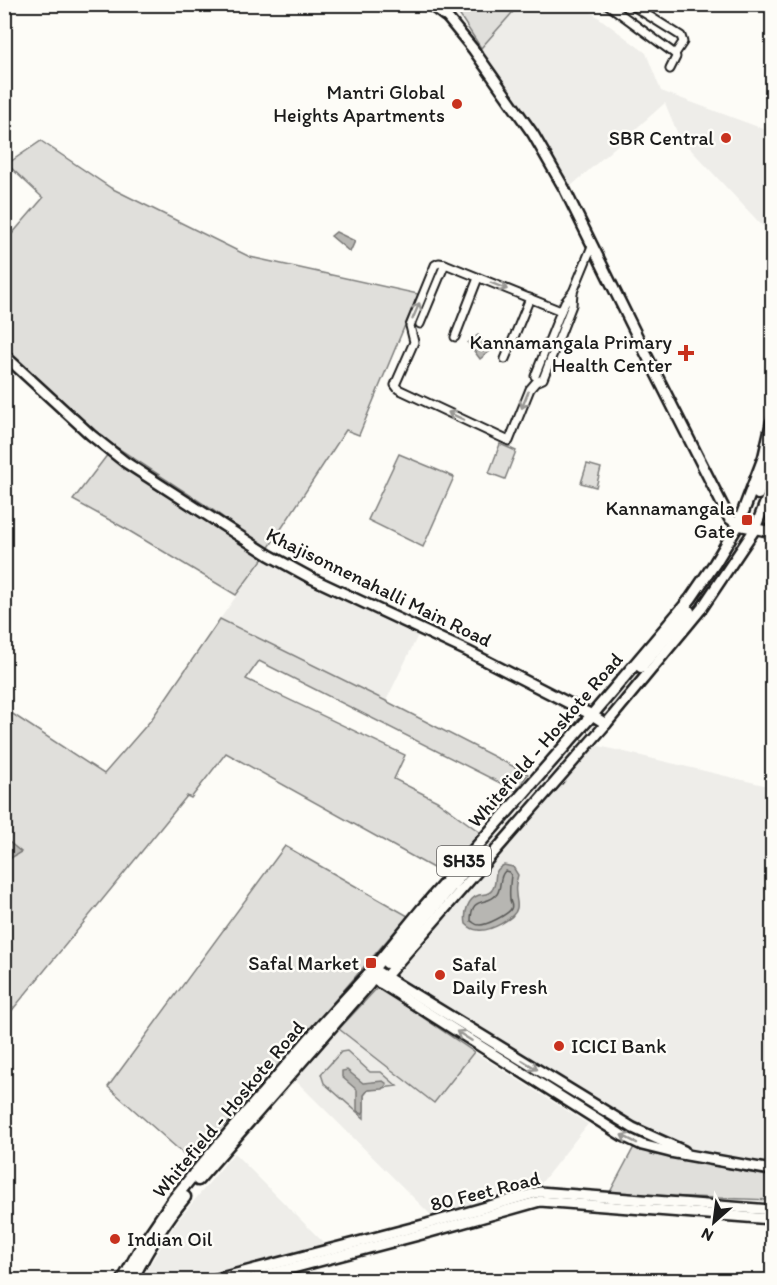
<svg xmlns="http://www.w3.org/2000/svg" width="777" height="1285" viewBox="0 0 777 1285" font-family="Itim,sans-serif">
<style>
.built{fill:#eeede9}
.green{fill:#e0dfdb;stroke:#7e7e7c;stroke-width:1.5}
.water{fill:#b7b6b2;stroke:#797876;stroke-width:1.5}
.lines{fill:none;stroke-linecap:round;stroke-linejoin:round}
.shore{stroke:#5a5a58;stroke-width:1.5}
.street-casing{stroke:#1c1c1c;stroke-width:11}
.secondary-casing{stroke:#1c1c1c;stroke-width:14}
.primary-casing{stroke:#1c1c1c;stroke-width:15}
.street{stroke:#fdfcf7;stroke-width:7}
.secondary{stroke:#fdfcf7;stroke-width:9}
.primary{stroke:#fdfcf7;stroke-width:10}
.oneway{stroke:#989794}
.poi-dot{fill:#c8321e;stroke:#fdfcf7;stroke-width:2}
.labels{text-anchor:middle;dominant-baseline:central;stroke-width:5;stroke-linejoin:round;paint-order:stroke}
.shield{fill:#fdfcf7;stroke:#605f5e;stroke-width:1.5}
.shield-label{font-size:18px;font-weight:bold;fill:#1c1c1c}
.poi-label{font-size:20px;fill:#1c1c1c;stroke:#fdfcf7;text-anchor:end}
.street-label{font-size:20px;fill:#1c1c1c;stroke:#fdfcf7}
</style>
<rect width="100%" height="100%" fill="#fdfcf7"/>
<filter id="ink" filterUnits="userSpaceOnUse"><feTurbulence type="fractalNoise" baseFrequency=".0167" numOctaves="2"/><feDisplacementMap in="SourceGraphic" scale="12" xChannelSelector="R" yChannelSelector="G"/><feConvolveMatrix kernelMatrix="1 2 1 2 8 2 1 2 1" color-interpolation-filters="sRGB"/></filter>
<g filter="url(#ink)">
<!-- built -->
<g class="built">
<path d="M519,5H582L646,53L661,91L772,132V236L679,137L665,103L571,186L481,48Z"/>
<path d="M264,557L419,633L386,701L220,619Z"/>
<path d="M595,745L772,787V1168L688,1151L625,1122L397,975Z"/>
<path d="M339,1029L433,1103L474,1052L588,1124L538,1187L434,1218L294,1079Z"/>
<path d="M234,1153L326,1245L188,1280H140L178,1220Z"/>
</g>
<!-- green -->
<g class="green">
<path d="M453,5H519L481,48Z"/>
<path d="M41,141L111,188L250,257L418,294L359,435L346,430L268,549L210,508L107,441L24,368L5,347V242L43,198L7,164Z"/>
<path d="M500,444L516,451L505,479L489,473Z"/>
<path d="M108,454L264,557L236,595L126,529L73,500Z"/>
<path d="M399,454L454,477L423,547L368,520Z"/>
<path d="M587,464L601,468L596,487L581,483Z"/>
<path d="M220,619L386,701L528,774L516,791L259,661L246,679L405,755L394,779L437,801L481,833L442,873L226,753L191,798L187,796L5,1019V709L104,774L151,720Z"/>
<path d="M285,846L408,916L194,1163L108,1087Z"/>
<path d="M378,987L474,1052L434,1103L339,1029Z"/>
<path d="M347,1051L370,1072H381L397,1086L368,1090L364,1095V1118L324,1083L321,1074L341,1052Z"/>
<path d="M634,1147L652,1154L772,1177V1200L609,1194Z"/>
</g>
<!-- water -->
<g class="water">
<path d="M336,232L355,241L350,252L331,236Z"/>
<path d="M478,335L490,351L480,359L468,343Z"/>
<path d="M9,842L21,852L11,858L5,856V851Z"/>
<path d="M504,865L513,867L518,875C516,881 515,887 516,894C516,899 518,903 517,908C515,919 489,932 478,930C473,930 469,927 466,924C464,913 467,899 479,895C484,894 489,895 492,890C499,881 490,872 504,865Z"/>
<path d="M347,1070L363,1083L383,1081L387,1084L383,1089L368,1090L364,1095V1111L362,1114L357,1111V1090L342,1077V1071Z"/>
</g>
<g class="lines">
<!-- shore -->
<path class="shore" d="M505,871L509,872L511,875C510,883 509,891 510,900C511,904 513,905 511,909C507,915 487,925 480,925C475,925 475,923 471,921C471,894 487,907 497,894C502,887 498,878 505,871Z"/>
<defs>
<g id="street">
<path d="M607,4L675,54L676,57L670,69"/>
<path d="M630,4L681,36L683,42L675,54"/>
<path d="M561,311L445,264L439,263L435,265L410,326L414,342L395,385L398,389L509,441L530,389L536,382L543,379L572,305L573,292"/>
<path d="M420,324L445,264"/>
<path d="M455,337L478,278"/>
<path d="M505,359L530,298"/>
<path d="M535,376L561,311L565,302L573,292L592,246"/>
</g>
<g id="secondary">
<path d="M429,4L445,16"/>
<path d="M442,4L447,17L473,49L533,134L564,188L643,348L729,518L738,525L772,532"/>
<path d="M4,355L91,435L125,462L269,555L311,578L467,651L592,715L606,724"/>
<path d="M373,969L633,1128L684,1151"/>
<path d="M368,975L623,1136L642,1145L670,1152L772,1170"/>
<path d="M380,983L606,724L702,608L755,529L772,485"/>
<path d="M213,1280L427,1224L539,1192L772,1210"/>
<path d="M247,1280L430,1232L540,1201L772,1219"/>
</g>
<g id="primary">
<path d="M758,494L772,455"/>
<path d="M641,667L689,611"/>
<path d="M387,963L462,874"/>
<path d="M198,1180L369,984"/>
<path d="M123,1280L141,1247L173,1200L194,1174L311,1037L373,969L422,909L592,715L691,598L715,563L738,525L764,457L772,422"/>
<path d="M132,1280C146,1252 164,1222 185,1197"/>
</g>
</defs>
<!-- street casing -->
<use href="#street" class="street-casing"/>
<!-- secondary casing -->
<use href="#secondary" class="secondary-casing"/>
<!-- primary casing -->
<use href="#primary" class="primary-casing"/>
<!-- street -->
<use href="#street" class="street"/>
<!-- secondary -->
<use href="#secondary" class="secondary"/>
<!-- primary -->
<use href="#primary" class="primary"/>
</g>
<!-- one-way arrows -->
<defs><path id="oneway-shaft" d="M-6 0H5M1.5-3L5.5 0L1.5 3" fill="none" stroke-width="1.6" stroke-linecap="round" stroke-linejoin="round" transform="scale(1.5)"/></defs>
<g class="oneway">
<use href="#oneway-shaft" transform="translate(499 286) rotate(22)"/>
<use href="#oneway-shaft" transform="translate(416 311) rotate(-67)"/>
<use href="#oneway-shaft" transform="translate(525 400) rotate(112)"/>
<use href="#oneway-shaft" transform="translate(456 416) rotate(-155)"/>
<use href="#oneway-shaft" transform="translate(464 1036) rotate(-148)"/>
<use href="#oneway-shaft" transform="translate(530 1065) rotate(31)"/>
<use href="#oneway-shaft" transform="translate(629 1139) rotate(-153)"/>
</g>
</g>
<!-- markers -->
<g class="poi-dot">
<circle cx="457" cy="104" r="6"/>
<circle cx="726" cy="138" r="6"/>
<path d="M683 344h6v6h6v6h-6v6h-6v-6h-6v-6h6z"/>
<rect x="741" y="514" width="12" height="12" rx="3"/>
<rect x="365" y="957" width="12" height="12" rx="3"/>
<circle cx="440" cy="975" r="6"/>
<circle cx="559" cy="1046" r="6"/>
<circle cx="115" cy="1239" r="6"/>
</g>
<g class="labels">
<!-- shield labels -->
<rect class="shield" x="437" y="846" width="54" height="30" rx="4.5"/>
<g class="shield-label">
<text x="464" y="861">SH35</text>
</g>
<!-- poi labels -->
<g class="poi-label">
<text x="445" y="92">Mantri Global<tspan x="445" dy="23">Heights Apartments</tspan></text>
<text x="714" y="138">SBR Central</text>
<text x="672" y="342">Kannamangala Primary<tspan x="672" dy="23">Health Center</tspan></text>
<text x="735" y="508">Kannamangala<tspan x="735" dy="23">Gate</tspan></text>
<text x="359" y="963">Safal Market</text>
<text x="452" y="964" text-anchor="start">Safal<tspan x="452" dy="23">Daily Fresh</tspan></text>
<text x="571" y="1046" text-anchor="start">ICICI Bank</text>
<text x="127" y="1239" text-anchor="start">Indian Oil</text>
</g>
<!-- street labels -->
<g class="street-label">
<text transform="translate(379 587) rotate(26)">Khajisonnenahalli Main Road</text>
<text transform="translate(545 740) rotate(-49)">Whitefield - Hoskote Road</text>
<text transform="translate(228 1109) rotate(-50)">Whitefield - Hoskote Road</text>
<text transform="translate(485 1191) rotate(-14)">80 Feet Road</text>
</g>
</g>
<!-- margin -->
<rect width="777" height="1285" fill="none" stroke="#fdfcf7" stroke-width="24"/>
<rect x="12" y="12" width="753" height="1261" fill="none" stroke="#1c1c1c" stroke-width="2" filter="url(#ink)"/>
<!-- north arrow -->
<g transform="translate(714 1222) rotate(208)" stroke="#fdfcf7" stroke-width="4.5" paint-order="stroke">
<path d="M0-4.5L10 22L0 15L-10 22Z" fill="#1c1c1c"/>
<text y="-9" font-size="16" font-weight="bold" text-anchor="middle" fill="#1c1c1c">N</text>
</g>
</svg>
